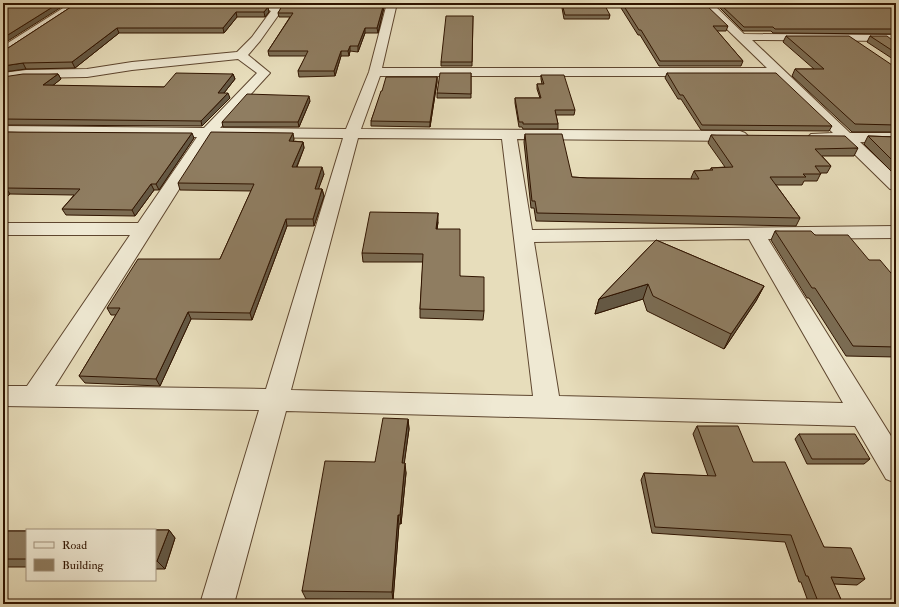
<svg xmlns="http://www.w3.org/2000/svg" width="899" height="607" viewBox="0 0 899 607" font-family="'IM FELL Double Pica',serif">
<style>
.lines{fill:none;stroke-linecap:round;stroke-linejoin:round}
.street-casing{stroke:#5e462f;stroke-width:2}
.street{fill:#efe9d3;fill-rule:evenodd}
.wall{fill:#7b6c53;stroke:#301400}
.shaded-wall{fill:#645844;stroke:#301400}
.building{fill:#8f7d61;stroke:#301400}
</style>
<rect width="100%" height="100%" fill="#e7ddbb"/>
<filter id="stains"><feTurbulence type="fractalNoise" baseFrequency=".005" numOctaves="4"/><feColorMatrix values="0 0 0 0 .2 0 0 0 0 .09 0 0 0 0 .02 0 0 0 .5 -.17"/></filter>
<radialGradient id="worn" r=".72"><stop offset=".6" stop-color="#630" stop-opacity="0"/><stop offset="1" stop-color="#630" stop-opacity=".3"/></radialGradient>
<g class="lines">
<defs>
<g id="street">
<path d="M71,3H83L7,54L3,55V46Z"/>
<path d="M250,3H265L281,8L282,10L260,41L248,55L270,73L220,128L346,129L369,72L387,3H397L382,68H767L704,7L470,6L465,3H896V7H716L744,34L896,35V41L752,40L850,133H896V143L860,142L896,176V190L890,189L842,142L811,140L808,137L811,134L833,133L775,76H380L361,129L740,131L745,133L748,136L745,139L740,141L517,139L532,230L896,226V238L768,239L896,444V483L886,479L855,426L286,411L234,604H200L259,410L3,406V386H27L130,235H3V223H138L197,137L3,136V126L204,128L257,73L238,59L132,70L87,77L26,78L3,81V73L26,70L87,69L132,62L237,52L252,37L271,11L252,5ZM212,137L343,138L266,389L55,386ZM358,138L502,139L533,396L291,390ZM749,239L843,403L559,396L534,242Z"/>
</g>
</defs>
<!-- street casing -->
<use href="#street" class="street-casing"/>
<!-- street -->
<use href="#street" class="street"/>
</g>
<!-- wall -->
<g class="wall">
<path d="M77,3L268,7L269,12L265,17H237L224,33H119L75,68L26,69L5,50Z"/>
<path d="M269,3H385L378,33H365L358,52L350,51L349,56H341L335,76L299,77L298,71L306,56H269L268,51L290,17H279L278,13L282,7Z"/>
<path d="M622,3L728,26L726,31H717L743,61L741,66H659L640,35H638L621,8Z"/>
<path d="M562,4L610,15L609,19H564L562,8Z"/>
<path d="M721,5H896V34L773,33L771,31H743L720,8Z"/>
<path d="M473,16L472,66H441V62Z"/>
<path d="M786,36L896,67V132H852L792,76L795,69H814L783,42Z"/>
<path d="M870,36L896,43V61L867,42Z"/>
<path d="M471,73V98H437V93Z"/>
<path d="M667,73L832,126L829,131L701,130L681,99H678L665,78Z"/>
<path d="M58,74L61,79L52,86L164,87L233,74L235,79L224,93L230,98L202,126L3,125V77Z"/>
<path d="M541,75L575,110L574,115H556L558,124V129H523L522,127H519L515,103V98H540L537,89V84H542L541,79Z"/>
<path d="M437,77V82L430,127L371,126V121L382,91Z"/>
<path d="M310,101L299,127H223L222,122Z"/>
<path d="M3,132L194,138L159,190H154L135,216L66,215L62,209L74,195L10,194L3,201Z"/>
<path d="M525,134L572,177L587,178L692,179L691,178L694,171L710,170L711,168L725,167L708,143L711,135L858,148L854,156H822L831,166L827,173H821L817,181H804L802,185H776L800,218L796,226L536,221L534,208H531L524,142Z"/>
<path d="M868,136L896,137V176L864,144Z"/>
<path d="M294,139L293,141L303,142L304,148L297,167L324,174L318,189H322L324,196L314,226H287L252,320L191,319L160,386L85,383L79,376L116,315H111L107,308L220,259L251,191L180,190L178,183Z"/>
<path d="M438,222L437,229L460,276L484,311L483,320L420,318V309L423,262H363L362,253Z"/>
<path d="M775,231L815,235L869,260L896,279V357L846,356L809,298H807L771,240Z"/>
<path d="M656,240L764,286L756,301L724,349L647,311L643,299L595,314L599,299Z"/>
<path d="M408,419L409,429L404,463L406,473L401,524H399L393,600L306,599L302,591L375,462Z"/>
<path d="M697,426L753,462L824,547L865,579L857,585L834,584L843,604H809L801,582H799L785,542L652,533L641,480L644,473L708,476L693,434Z"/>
<path d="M799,434L870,459L864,464H807L795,439Z"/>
<path d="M155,530H169L175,538L165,569H155Z"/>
<path d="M3,531H27V567H4L3,569Z"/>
</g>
<!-- shaded-wall -->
<g class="shaded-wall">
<path d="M59,3H68L3,44V38Z"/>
<path d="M384,3H385L378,33L377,28Z"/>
<path d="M268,7L269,12L265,17L264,12Z"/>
<path d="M236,12L237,17L224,33L223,28Z"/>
<path d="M117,28L119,33L75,68L72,62Z"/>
<path d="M365,28V33L358,52V46Z"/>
<path d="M350,46V51L349,56L348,51Z"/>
<path d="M341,51V56L335,76L334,71Z"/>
<path d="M23,63L26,69L3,72V66Z"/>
<path d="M58,74L61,79L46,91L43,85Z"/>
<path d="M233,74L235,79L220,98L218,93Z"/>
<path d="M437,77V82L430,127V122Z"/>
<path d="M228,93L230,98L202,126L201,121Z"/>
<path d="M309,96L310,101L299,127L298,122Z"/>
<path d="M192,133L194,138L159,190L156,184Z"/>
<path d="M293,133L294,139L291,148L289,141Z"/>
<path d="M303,142L304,148L294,173L292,167Z"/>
<path d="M322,167L324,174L316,196L315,189Z"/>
<path d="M151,184L154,190L135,216L132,210Z"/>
<path d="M6,188L10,194L3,201V191Z"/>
<path d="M322,189L324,196L314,226L313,219Z"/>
<path d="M438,213V222L436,237V229Z"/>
<path d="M286,219L287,226L252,320L250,313Z"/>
<path d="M648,284L643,299L595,314L599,299Z"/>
<path d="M764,286L756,301L724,349L731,334Z"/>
<path d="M188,312L191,319L160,386L156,379Z"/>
<path d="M408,419L409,429L403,473L402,463Z"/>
<path d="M405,463L406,473L401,524L400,515Z"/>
<path d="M398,515L399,524L393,600L392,592Z"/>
<path d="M169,530L175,538L165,569L157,561Z"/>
</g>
<!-- building -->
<g class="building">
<path d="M5,3H59L3,38V4Z"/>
<path d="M77,3H254L268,7L264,12H236L223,28H117L72,62L23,63L3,66V50H5Z"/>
<path d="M282,3H384L377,28H365L358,46H350L348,51H341L334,71H298L308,51H268L293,13H278L282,6Z"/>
<path d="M622,3L705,4L728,26H713L743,61H660L641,30H639Z"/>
<path d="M562,4H604L610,15H565Z"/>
<path d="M721,5H896V29H775L773,27H744Z"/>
<path d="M446,16H473L472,62H441Z"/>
<path d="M786,36H849L895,67H896V125L855,124L795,69H824Z"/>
<path d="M870,36H887L896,43V53Z"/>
<path d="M176,73L233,74L218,93H228L201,121L3,119V77L23,74H58L43,85L164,87Z"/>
<path d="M440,73H471V94L437,93Z"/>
<path d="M667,73H776L832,126L702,125L683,95H680Z"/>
<path d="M541,75H564L575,110H555L558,124H523V122H519L515,98H541L537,84H544Z"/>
<path d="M386,77H437L430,122L371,121L381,91H382Z"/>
<path d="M247,94L309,96L298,122H222Z"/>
<path d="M3,132L192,133L156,184H151L132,210L62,209L80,189L6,188L3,191Z"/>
<path d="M211,132L293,133L289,141L303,142L292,167H322L315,189H322L313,219H286L250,313L188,312L156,379L79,376L120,308H107L138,259H220L254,184L178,183Z"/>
<path d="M525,134H562L572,177L587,178L699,179L694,171L713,170L711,168L733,167L711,135L845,136L858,148L815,149L831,166H815L821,174H803L806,177H770L800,218L537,213L535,201H532Z"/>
<path d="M868,136L896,137V164Z"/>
<path d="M370,212L438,213L436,229H460V276L484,277V311L420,309L423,254L362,253Z"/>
<path d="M775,231H811L815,235H848L869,260H880L896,279V347L853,346L815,288H812Z"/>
<path d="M656,240L764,286L731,334L653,296L648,284L599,299Z"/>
<path d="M383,418L408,419L402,463H405L400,515H398L392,592L302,591L325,461L375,462Z"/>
<path d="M697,426H738L753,462H785L824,547L851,548L865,579L831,577L843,604H819L808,576H806L791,535L655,527L644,473L716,476Z"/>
<path d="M799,434H855L870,459H812Z"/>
<path d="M120,530H169L157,561H155V530Z"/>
<rect x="3" y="531" width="24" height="28"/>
</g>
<!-- margin -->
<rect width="899" height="607" fill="none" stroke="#e7ddbb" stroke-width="16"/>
<rect x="4" y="4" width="891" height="599" fill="none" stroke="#301400" stroke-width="2"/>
<rect x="8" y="8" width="883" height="591" fill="none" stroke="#301400"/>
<!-- legend -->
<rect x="26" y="529" width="130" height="52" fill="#efe9d3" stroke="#a3947f"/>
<rect x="34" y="542" width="20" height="6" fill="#efe9d3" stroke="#a3947f"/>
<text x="62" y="549" font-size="12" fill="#301400">Road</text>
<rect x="34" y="559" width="20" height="12" fill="#8f7d61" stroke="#a3947f"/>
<text x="62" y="569" font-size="12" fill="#301400">Building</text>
<rect width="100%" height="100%" filter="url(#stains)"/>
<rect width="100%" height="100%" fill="url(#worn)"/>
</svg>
